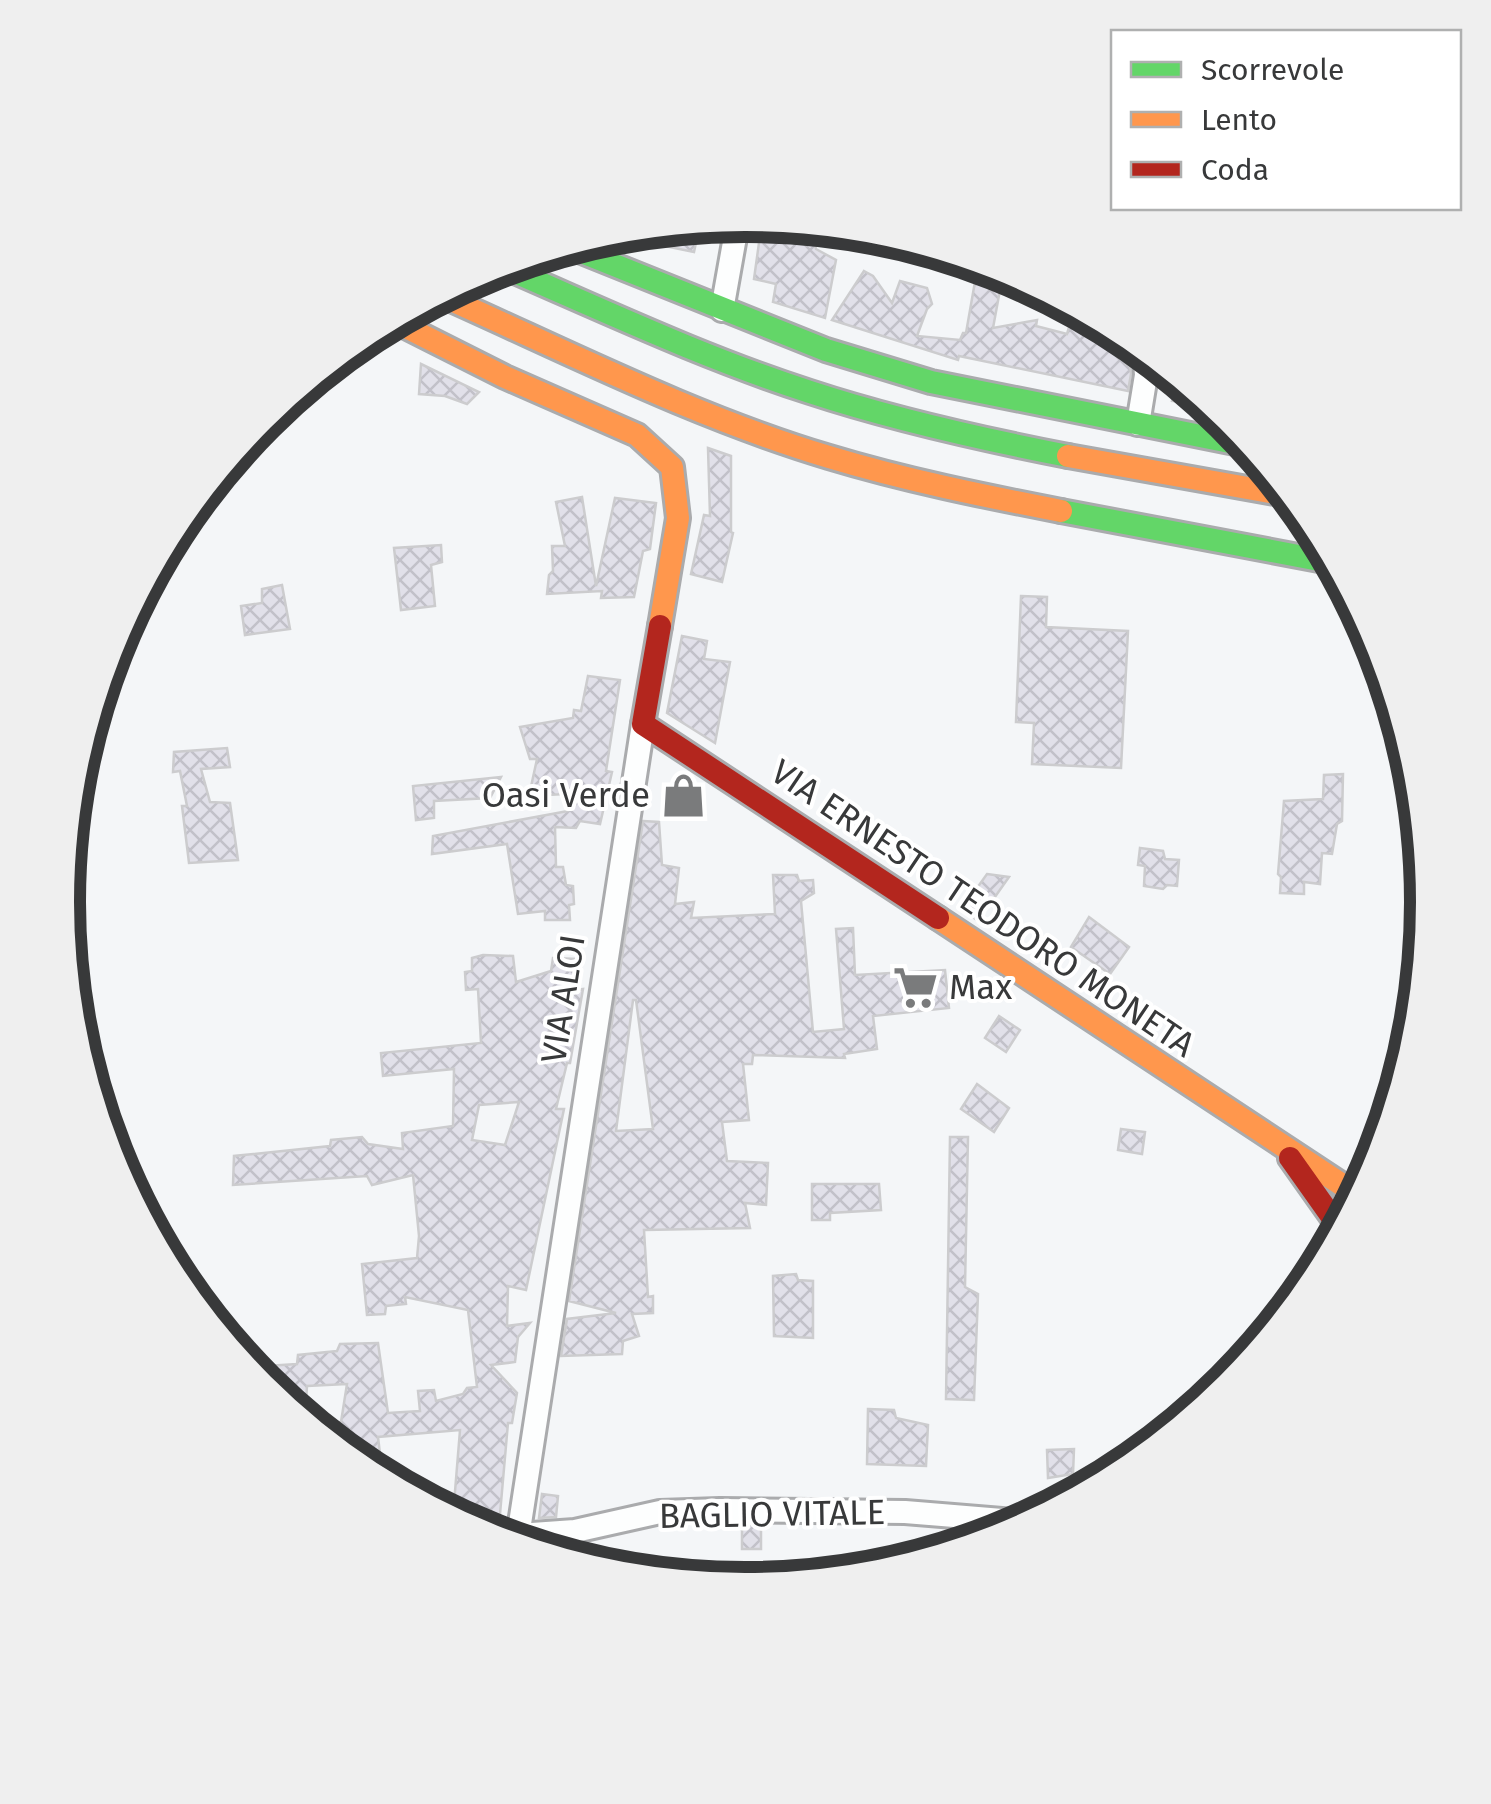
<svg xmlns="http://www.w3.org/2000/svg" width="1491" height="1804" viewBox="0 0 1491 1804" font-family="'Fira Sans',sans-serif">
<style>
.building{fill:url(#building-cross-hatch);stroke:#ccccce;stroke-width:2.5;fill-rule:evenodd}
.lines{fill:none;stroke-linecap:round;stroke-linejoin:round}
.street-casing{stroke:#aaabad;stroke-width:28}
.fast-casing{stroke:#aaabad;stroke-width:28}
.slow-casing{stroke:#aaabad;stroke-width:28}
.jam-casing{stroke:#aaabad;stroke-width:28}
.street{stroke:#fdfefe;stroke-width:22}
.fast{stroke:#63d668;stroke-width:22}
.slow{stroke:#ff974d;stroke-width:22}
.jam{stroke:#b3261e;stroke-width:22}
.labels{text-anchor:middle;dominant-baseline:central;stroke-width:8;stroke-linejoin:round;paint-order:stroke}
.poi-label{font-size:35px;fill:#38393a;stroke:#fff;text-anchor:end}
.street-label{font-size:35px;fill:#38393a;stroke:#fff}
.rim{fill:none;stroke:#38393a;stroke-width:12}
</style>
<defs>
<pattern id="building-cross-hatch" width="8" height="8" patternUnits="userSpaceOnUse" patternTransform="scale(2.5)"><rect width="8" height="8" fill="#e1e0e9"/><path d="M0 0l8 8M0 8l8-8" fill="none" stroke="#c2c1c9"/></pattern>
</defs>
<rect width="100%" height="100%" fill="#f4f6f8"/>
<!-- building -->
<g class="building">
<path d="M762,221L808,225L805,236L814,241L816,249L836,260L825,318L773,302L776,284L754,279Z"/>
<path d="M700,224L694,252L616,236V232Z"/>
<path d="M864,271L873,276L892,303L900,281L927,288L932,304L927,309L917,336L960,340L963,333H966L976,276L1002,279L993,328L1037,320L1036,326L1067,334L1069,327L1115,329L1125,334L1126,364L1130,366L1131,374L1128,391L959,356L958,360L832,320Z"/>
<path d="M360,339L362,364L323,369L345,351Z"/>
<path d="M421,364L479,392L467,404L445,396L419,394Z"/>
<path d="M1177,377L1182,381L1213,406L1172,401Z"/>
<path d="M708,448L731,456V532L733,533L722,582L691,574L704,515L710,516Z"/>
<path d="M582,497L596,586L615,498L656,503L650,549L643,551L634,597L601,598L602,591L547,594L549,575L553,571L552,546H565L556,502Z"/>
<path d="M441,545L442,562L431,565L435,606L401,610L394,548Z"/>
<path d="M282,585L290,629L245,635L241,606L262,603V589Z"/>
<path d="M1021,596L1047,597L1046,627L1128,631L1121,768L1032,764L1034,723L1016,722Z"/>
<path d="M682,636L707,641L704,659L730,662L715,743L667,713Z"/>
<path d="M588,676L620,680L606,771L612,772L600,824L580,821L576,828L555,827L556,867H563L566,885L573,886L574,904L569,905L570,920H545V911L518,914L507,844L432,854L433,836L568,811L566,794L529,796L537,759H530L520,727L573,718L574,710L581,711Z"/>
<path d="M227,748L230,767L201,769L210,802L230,803L238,860L189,863L182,806H187L180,771L173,772L174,752Z"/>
<path d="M1343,774L1342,821L1337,824L1332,854L1322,853L1320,884L1304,882V894L1280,893L1281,877L1278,874L1284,801L1323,799L1324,775Z"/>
<path d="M501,777L490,798L434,801V818L416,820L413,786Z"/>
<path d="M643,821L659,822L662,865L679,868L675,904L694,902L691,918L775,914L773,875H797L799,881L813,880L814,893L801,901L813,1032L844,1029L836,929L853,928L855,975L945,970L949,1008L873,1016L877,1049L844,1054L845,1058L753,1055L752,1064H743L749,1120L722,1122L727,1161L768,1163L766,1205L745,1203L750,1228L644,1230L648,1297L653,1296V1313L632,1314L639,1336L623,1341L622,1354L561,1356L567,1319L616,1313L569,1301ZM633,1000H636L653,1129L616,1131Z"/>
<path d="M1140,848L1163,851L1165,859L1179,860L1177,886L1167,885L1163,889L1144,886L1145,866L1138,865Z"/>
<path d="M987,874L1009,877L978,921L962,909Z"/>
<path d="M1089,917L1129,947L1110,974L1071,947Z"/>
<path d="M483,955L513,956L516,982L551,971L553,958L577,959L576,990L583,989L570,1063H567L556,1109H564L526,1290L508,1286L507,1326L530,1323L518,1337L515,1362L491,1365L517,1393L512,1423H508L498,1537L453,1516L460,1430L378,1437L383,1479L366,1470L309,1423L341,1422L347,1384L307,1386L305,1420L262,1385L248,1367L297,1364L298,1355L337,1351L340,1344L378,1343L388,1413L420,1411L418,1391L434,1390L436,1401L463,1394L467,1388L477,1387L468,1310L405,1297L406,1304L386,1306L385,1314L367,1315L362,1264L417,1258L419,1236L413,1175L372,1185L367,1176L233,1185L234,1156L330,1146L331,1140L362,1137L368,1144L403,1149L402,1133L453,1126L454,1069L383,1076L381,1053L481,1043L478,989L466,990L465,972L472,971V958ZM519,1102L505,1145L472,1140L479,1105Z"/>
<path d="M999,1016L1020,1030L1006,1052L985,1038Z"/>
<path d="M977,1084L1009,1108L994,1132L961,1109Z"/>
<path d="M1121,1129L1145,1132L1142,1154L1118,1150Z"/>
<path d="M950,1137H968L965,1287L978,1294L974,1400L946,1399Z"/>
<path d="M812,1184H879L881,1210L830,1213V1220H812Z"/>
<path d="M796,1274L798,1280L813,1281V1338L774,1336L773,1276Z"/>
<path d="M868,1409L894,1410L896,1418L928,1425L926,1466L867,1464Z"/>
<path d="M1074,1449L1073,1474L1048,1478L1047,1450Z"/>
<path d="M542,1494L558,1496L556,1517L539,1518Z"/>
<rect x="742" y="1525" width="19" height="24"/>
</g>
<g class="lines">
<defs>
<g id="street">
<path d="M722,310L738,220"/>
<path d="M1138,424L1146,375L1144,349"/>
<path d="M518,1535L575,1531L660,1512L720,1510L905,1512L1027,1522"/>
<path d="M517,1543L643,724"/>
</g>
<g id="fast">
<path d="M567,246L826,350L931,382L1250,446"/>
<path d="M501,266C603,310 704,358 810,392C895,420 981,439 1068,456"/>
<path d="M1061,511L1335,563"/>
</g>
<g id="slow">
<path d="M440,295C568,352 695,417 829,457C905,480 984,496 1061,511"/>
<path d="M392,320L505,377L637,435L672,467L678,518L660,626"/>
<path d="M1068,456L1292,496"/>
<path d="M938,918L1359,1196"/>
</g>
<g id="jam">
<path d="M660,626L643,724L938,918"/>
<path d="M1290,1158L1341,1230"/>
</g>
</defs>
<!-- street casing -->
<use href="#street" class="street-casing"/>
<!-- fast casing -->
<use href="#fast" class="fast-casing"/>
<!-- slow casing -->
<use href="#slow" class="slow-casing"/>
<!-- jam casing -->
<use href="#jam" class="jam-casing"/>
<!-- street -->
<use href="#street" class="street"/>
<!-- fast -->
<use href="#fast" class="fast"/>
<!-- slow -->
<use href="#slow" class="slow"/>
<!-- jam -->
<use href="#jam" class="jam"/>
</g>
<!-- icons -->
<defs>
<symbol id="shop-bare" viewBox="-9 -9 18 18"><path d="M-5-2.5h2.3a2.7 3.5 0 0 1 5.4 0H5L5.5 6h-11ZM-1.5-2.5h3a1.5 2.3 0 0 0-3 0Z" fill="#7a7b7c" stroke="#fff" stroke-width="2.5" paint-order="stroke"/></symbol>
<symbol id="supermarket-bare" viewBox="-9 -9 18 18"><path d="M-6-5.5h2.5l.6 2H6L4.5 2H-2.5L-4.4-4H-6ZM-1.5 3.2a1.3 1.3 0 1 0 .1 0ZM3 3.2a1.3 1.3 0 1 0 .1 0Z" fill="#7a7b7c" stroke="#fff" stroke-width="2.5" paint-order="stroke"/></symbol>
</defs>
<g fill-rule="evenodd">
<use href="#shop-bare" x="652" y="764" width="63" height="63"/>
<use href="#supermarket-bare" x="884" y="956" width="63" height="63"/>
</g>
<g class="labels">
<!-- poi labels -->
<g class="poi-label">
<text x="650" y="795">Oasi Verde</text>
<text x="949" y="987" text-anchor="start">Max</text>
</g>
<!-- street labels -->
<g class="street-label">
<text transform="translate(983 908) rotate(34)">VIA ERNESTO TEODORO MONETA</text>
<text transform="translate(563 999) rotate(-81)">VIA ALOI</text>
<text transform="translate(772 1514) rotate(-1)">BAGLIO VITALE</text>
</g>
</g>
<!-- crop -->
<path d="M0 0H1491V1804H0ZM80 902a665 665 0 1 1 1330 0a665 665 0 1 1-1330 0Z" fill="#efefef" fill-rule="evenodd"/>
<path class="rim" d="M80 902a665 665 0 1 1 1330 0a665 665 0 1 1-1330 0Z"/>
<!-- legend -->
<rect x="1111" y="30" width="350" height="180" fill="#ffffff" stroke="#afb0b0" stroke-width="2.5"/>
<rect x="1131" y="62" width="50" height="15" fill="#63d668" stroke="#afb0b0" stroke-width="2.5"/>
<text x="1201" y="80" font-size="30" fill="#38393a">Scorrevole</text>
<rect x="1131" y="112" width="50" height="15" fill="#ff974d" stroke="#afb0b0" stroke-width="2.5"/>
<text x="1201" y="130" font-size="30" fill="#38393a">Lento</text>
<rect x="1131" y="162" width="50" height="15" fill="#b3261e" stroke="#afb0b0" stroke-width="2.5"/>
<text x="1201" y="180" font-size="30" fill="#38393a">Coda</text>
</svg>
